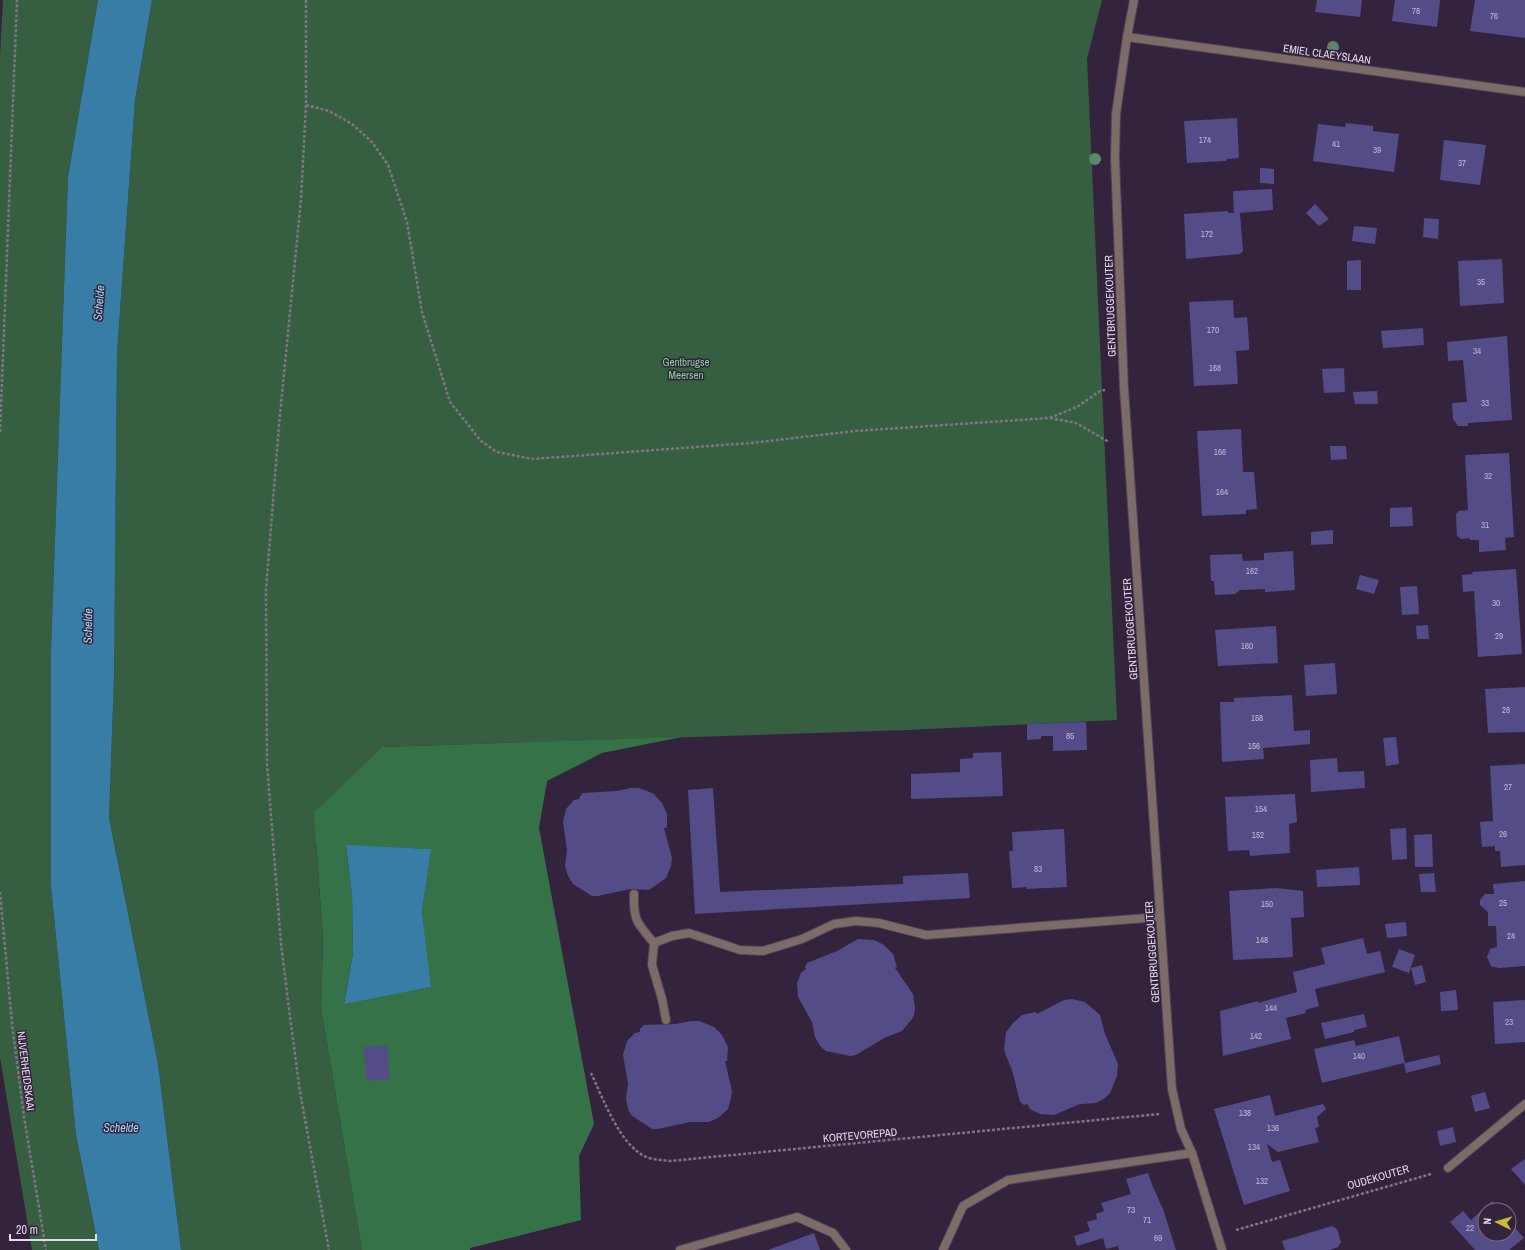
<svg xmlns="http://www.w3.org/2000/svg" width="1525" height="1250" viewBox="0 0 1525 1250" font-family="'Archivo Narrow',sans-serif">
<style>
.green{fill:#365f41}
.forest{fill:#357247;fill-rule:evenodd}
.water{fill:#387da6}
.building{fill:#544c87}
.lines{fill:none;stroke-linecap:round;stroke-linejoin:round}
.lane-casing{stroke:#504059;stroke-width:10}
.street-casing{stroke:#504059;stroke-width:10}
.path{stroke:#817389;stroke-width:2.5;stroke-dasharray:3 2;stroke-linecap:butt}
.lane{stroke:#7d6b68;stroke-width:8}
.street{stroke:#7d6b68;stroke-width:8}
.tree{fill:#5d856e}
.labels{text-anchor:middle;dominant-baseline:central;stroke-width:3;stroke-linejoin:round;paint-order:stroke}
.number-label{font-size:9px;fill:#c1b7d2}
.street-label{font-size:11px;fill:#e5dbeb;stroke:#34233d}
.park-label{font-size:11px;fill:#7fd696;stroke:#34233d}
.water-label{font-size:12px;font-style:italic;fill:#a3d8fc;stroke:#34233d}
</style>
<rect width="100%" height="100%" fill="#34233d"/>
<!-- green -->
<g class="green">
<path d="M3,0H98L68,177L51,650V887L76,1135L99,1250H32L0,1057V56Z"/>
<path d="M152,0H1102L1087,59L1117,720L907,730L382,747L316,844L323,939L321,1008L362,1250H181L158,1064L109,818L114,678L117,354L135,100Z"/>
</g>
<!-- forest -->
<path class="forest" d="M682,737L602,753L547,781L539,828L594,1124L579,1156L581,1220L470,1248V1250H362L321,1008L323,939L314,813L382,747ZM346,846L430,849L422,911L430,987L344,1003L353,953L352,896Z"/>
<!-- water -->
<g class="water">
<path d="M98,0H152L135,100L117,354L114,678L109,818L158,1064L181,1250H99L76,1135L51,887V650L68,177Z"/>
<path d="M346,845L431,849L422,911L431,987L344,1004L353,953L352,896Z"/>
</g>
<!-- building -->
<g class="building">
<path d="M1317,0H1362L1360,17L1315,12Z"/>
<path d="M1395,0H1440L1437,27L1392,21Z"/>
<path d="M1475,0H1525V38L1470,31Z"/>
<path d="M1237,118L1239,158L1227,159L1226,161L1187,163L1184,121Z"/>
<path d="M1346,123L1373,126V131L1399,134L1394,172L1313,161L1318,124L1345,127Z"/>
<path d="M1444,140L1486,145L1480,185L1440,180Z"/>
<path d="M1260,168L1274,169V184L1260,183Z"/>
<path d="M1272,189L1273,210L1240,213L1243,251L1240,254L1186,259L1184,214L1228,211V213H1234L1233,191Z"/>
<path d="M1315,204L1329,219L1319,226L1306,213Z"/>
<path d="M1424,218L1439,219L1438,239L1423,237Z"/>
<path d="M1354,226L1377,228L1375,244L1352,241Z"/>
<path d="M1502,259L1504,303L1460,306L1458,261Z"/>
<path d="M1361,260V290H1347V261Z"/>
<path d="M1233,300L1234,318L1247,317L1249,342V350L1236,351L1238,384L1194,386L1189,302Z"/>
<path d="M1423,328L1424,345L1383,348L1381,331Z"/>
<path d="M1507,336L1512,420L1468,423V426H1458L1453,419L1452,403L1467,402L1463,360L1448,361L1447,342Z"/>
<path d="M1344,368L1345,392L1324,393L1322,369Z"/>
<path d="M1377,391L1378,404H1355L1353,392Z"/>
<path d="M1241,429L1243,472H1254L1257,509L1246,510V514L1202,516L1197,431Z"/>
<path d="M1330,446H1346L1347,459L1331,460Z"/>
<path d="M1509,453L1514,537L1505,538L1506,550L1479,552V540H1470V538L1461,539L1457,536L1456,514L1459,511L1468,510L1465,455Z"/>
<path d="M1412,507L1413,526L1390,527V508Z"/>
<path d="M1333,530V544L1311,545V532Z"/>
<path d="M1293,551L1295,590L1265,592V589L1240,590L1235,594L1215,595L1214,581H1211L1210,555L1242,554L1243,561L1264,560V553Z"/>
<path d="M1516,569L1522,654L1478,657L1474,591L1463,592L1462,575L1473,574L1472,572Z"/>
<path d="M1360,575L1379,580L1374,594L1356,589Z"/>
<path d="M1417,586L1419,614L1402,615L1400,587Z"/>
<path d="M1428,625L1429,639H1417L1416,626Z"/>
<path d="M1276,626L1278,663L1218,666L1215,630Z"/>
<path d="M1335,663L1337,694L1306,696L1304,665Z"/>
<path d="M1525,687V732L1488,733L1485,689Z"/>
<path d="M1292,695L1294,731L1310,730V744L1263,748L1264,759L1222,762L1220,702H1234V698Z"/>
<path d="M1086,722L1087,750L1053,751V736H1041V739L1027,740V724Z"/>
<path d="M1396,737L1399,764L1386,766L1383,738Z"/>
<path d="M1001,752L1003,796L911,799V774L960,772V759L973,758V753Z"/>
<path d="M1337,758L1338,772L1364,771L1365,788L1311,792L1310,760Z"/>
<path d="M1525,764V865L1501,867L1500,851H1495V846L1482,847L1480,822L1493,821L1490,766Z"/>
<path d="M631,788H639L647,791L654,794L662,803L667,814V828H664L672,858L671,866L666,878L649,890L630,889L598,896H592L573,884L568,876L565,866L567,850L563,822L566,809L574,800L579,799L580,796L583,793L616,791Z"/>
<path d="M713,788L720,892L903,884V876L968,873L970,898L695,914L688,790Z"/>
<path d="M1295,794L1297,822L1289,824L1290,853L1250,856L1249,850L1228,851L1225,797Z"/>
<path d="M1406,828L1407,859L1392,860L1390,829Z"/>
<path d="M1064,829L1067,887L1026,889L1027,887L1012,888L1009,851H1013L1012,832Z"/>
<path d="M1432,834L1433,867H1415L1414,835Z"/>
<path d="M1359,867L1360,885L1317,887L1316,870Z"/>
<path d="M1434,873L1436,892H1421L1419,874Z"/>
<path d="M1525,881V966L1499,968L1491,966L1487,957L1490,949L1497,947L1496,926H1488V912L1480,905V900L1485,894H1494L1493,884Z"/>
<path d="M1276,888L1303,891L1304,917L1291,918L1293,957L1233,960L1229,891Z"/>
<path d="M1406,922L1407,936L1387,938L1385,924Z"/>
<path d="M1363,938L1367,954L1380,951L1385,972L1315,989L1319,1006L1305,1010L1306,1013L1286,1018L1291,1039L1223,1056L1220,1011L1258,1001V1003L1297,992L1293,972L1325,964L1321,948Z"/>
<path d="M858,939L874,940L884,945L893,954L897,967L895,968L913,994L915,1008L914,1015L912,1019L902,1031L884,1038L856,1055L850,1056L826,1051L820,1046L815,1037L812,1022L798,997L797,983L801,973L806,969L805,967L807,963L837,951Z"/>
<path d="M1399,949L1415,955L1409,973L1392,967Z"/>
<path d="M1422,965L1426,982L1415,985L1411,968Z"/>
<path d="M1456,990L1458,1010L1441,1011L1440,992Z"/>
<path d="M1072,999L1085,1002L1100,1015L1105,1034L1118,1064L1117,1076L1110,1093L1105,1098L1096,1103L1080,1104L1054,1115L1040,1114L1030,1109L1027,1104L1024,1105L1020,1102L1012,1070L1006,1056L1004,1049L1006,1032L1013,1023L1022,1015L1036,1012L1037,1014L1064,1000Z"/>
<path d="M1525,1000V1042L1495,1044L1493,1002Z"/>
<path d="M1364,1014L1367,1027L1354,1030V1032L1325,1039L1321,1023Z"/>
<path d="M691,1021H699L714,1027L722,1035L728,1047L727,1061H725L732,1091L731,1098L728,1109L718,1118L709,1122H690L658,1129H652L631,1115L628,1109L626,1099L628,1083L623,1055L627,1041L635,1033L640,1032V1029L644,1025L676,1024Z"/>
<path d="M1399,1036L1405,1063L1439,1055L1441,1064L1406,1073L1404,1063L1322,1083L1314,1049L1354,1040L1356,1046Z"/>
<path d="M387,1045L390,1079L367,1081L363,1047Z"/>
<path d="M1485,1092L1490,1108L1475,1112L1471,1096Z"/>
<path d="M1270,1095L1275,1116L1323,1104L1326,1109L1317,1117L1319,1127L1315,1128L1319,1142L1278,1152L1267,1144L1272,1162L1280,1160L1290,1191L1244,1205L1214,1109Z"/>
<path d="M1453,1127L1456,1142L1440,1146L1437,1131Z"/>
<path d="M1525,1159V1185L1511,1169Z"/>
<path d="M1148,1173L1153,1187L1163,1209L1176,1250H1119L1118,1246L1106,1249L1103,1238L1077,1246L1074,1236L1090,1231L1087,1222L1097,1219L1096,1214L1104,1211L1101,1203L1131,1194L1126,1179Z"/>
<path d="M1492,1201L1500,1210H1485V1234H1509V1221L1524,1238L1509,1250H1475L1450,1222L1463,1211L1471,1220Z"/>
<path d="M1332,1226L1337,1229L1341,1242L1338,1247L1330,1250H1285L1282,1241Z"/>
<path d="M814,1233L820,1250H768Z"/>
</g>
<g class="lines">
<defs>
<g id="lane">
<path d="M634,894C633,920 637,923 654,943"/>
<path d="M666,1020L662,999L652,965L654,943L672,936L689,933L740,950L763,951L802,939L834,924L856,921L879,923L926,935L1160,917"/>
<path d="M680,1250L797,1217L833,1233L846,1250"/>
<path d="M943,1250L963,1206L1008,1180L1192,1153"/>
</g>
<g id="street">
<path d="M1134,0L1127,37L1116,114L1115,159L1124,388L1172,1089L1181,1129L1192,1153L1222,1250"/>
<path d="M1127,37L1525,92"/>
<path d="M1448,1168L1525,1104"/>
</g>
</defs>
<!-- lane casing -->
<use href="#lane" class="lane-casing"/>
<!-- street casing -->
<use href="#street" class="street-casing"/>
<!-- path -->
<g class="path">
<path d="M306,0V105L301,199L279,425L266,590L267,764L281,944L290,1017L300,1092L329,1250"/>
<path d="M306,105L329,111L352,124L372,142L388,165L407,222L422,312L450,402L481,441L497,452L532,459L751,443L855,431L1049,418L1077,407L1100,391L1105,390"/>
<path d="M1050,418L1076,423L1109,442"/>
<path d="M0,432L17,0"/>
<path d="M0,892L12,1024L24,1117L46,1250"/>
<path d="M591,1073C603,1098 621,1149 649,1158C656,1160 663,1160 670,1161L1159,1114"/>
<path d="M1236,1230L1431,1174"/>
</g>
<!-- lane -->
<use href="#lane" class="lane"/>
<!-- street -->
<use href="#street" class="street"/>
</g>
<!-- trees -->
<g class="tree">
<circle cx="1333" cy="47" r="6"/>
<circle cx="1095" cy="159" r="6"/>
</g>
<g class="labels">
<!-- number labels -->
<g class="number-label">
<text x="1416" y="11">78</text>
<text x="1494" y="16">76</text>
<text x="1205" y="140">174</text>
<text x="1336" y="144">41</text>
<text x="1377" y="150">39</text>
<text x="1462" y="163">37</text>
<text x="1207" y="234">172</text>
<text x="1481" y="282">35</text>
<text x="1213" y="330">170</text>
<text x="1477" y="351">34</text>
<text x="1215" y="368">168</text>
<text x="1485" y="403">33</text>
<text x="1220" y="452">166</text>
<text x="1488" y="476">32</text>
<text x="1222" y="492">164</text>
<text x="1485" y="525">31</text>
<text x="1252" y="571">162</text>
<text x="1496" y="603">30</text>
<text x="1499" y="636">29</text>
<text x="1247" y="646">160</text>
<text x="1506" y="710">28</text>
<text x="1257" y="718">158</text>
<text x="1070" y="736">85</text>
<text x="1254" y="746">156</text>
<text x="1508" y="787">27</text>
<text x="1261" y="809">154</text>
<text x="1503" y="834">26</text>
<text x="1258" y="835">152</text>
<text x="1038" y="869">83</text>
<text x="1503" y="903">25</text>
<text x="1267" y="904">150</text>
<text x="1511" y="936">24</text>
<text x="1262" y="940">148</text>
<text x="1271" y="1008">144</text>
<text x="1509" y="1022">23</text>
<text x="1256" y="1036">142</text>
<text x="1359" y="1056">140</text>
<text x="1245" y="1113">138</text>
<text x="1273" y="1128">136</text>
<text x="1254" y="1147">134</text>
<text x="1262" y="1181">132</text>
<text x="1131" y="1210">73</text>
<text x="1147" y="1220">71</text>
<text x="1470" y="1228">22</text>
<text x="1158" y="1238">69</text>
</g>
<!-- street labels -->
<g class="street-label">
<text transform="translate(1327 54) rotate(8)">EMIEL CLAEYSLAAN</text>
<text transform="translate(1110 306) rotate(-92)">GENTBRUGGEKOUTER</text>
<text transform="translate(1130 629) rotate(-94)">GENTBRUGGEKOUTER</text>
<text transform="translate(1152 952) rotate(-94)">GENTBRUGGEKOUTER</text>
<text transform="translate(26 1071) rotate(83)">NIJVERHEIDSKAAI</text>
<text transform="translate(860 1135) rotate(-5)">KORTEVOREPAD</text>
<text transform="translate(1378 1177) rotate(-16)">OUDEKOUTER</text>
</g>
<!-- park labels -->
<g class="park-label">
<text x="686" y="362">Gentbrugse<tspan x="686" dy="13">Meersen</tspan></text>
</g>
<!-- water labels -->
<g class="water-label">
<text transform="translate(99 303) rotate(-85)">Schelde</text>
<text transform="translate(88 626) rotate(-89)">Schelde</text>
<text x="121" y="1128">Schelde</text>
</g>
</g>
<!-- north arrow -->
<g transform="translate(1497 1222) rotate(275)"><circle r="19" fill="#34233d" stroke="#7b6d83"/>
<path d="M0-3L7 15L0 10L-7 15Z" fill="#c8bb3b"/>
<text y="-6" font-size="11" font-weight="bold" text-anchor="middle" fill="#e5dbeb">N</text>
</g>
<!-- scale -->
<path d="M10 1234v6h86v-6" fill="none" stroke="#e5dbeb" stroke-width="2"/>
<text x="16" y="1234" font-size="12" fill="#e5dbeb" stroke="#34233d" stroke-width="3" paint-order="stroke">20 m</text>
</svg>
